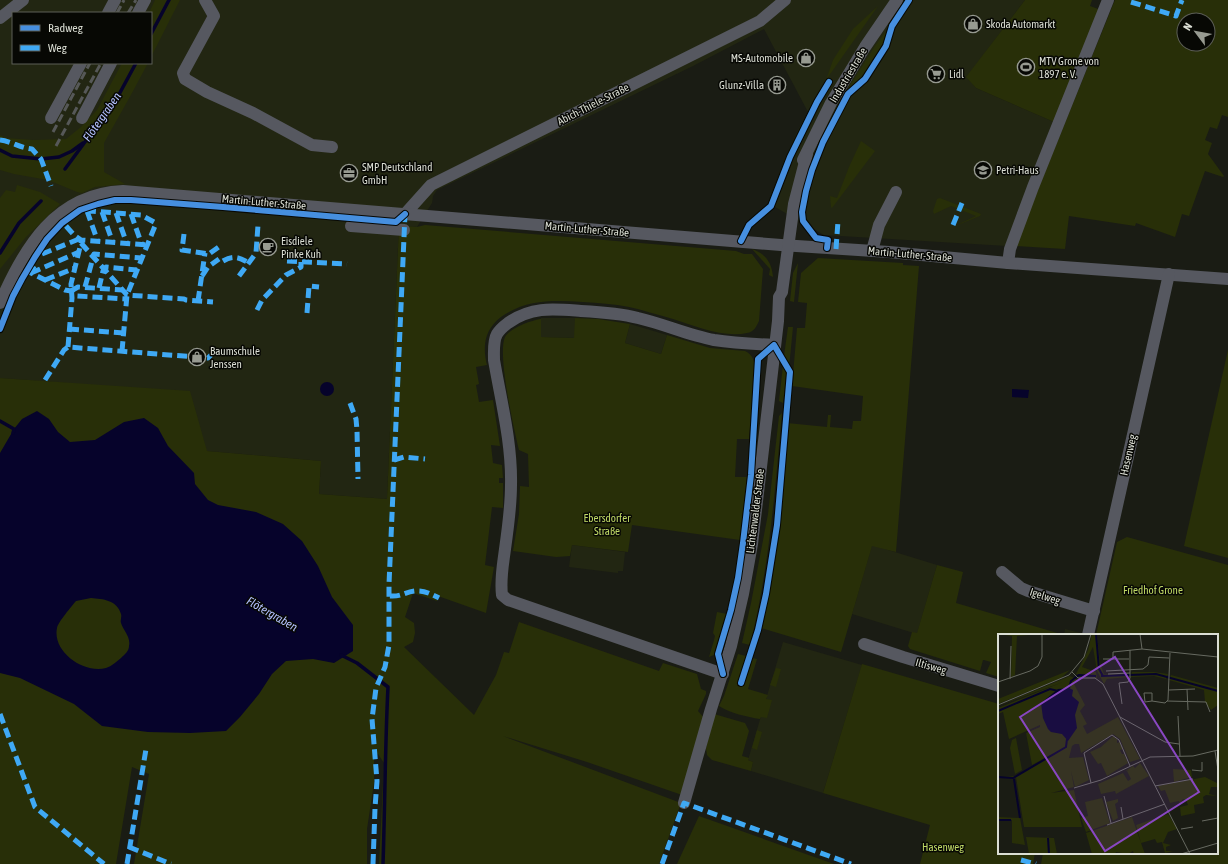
<svg xmlns="http://www.w3.org/2000/svg" width="1228" height="864" viewBox="0 0 1228 864" font-family="'Asap Condensed',sans-serif">
<style>
.built{fill:#222612;fill-rule:evenodd}
.green{fill:#282f08;fill-rule:evenodd}
.water{fill:#06032b;fill-rule:evenodd}
.lines{fill:none;stroke-linecap:round;stroke-linejoin:round}
.stream{stroke:#06032b;stroke-width:3.5}
.minor{stroke:#565860;stroke-width:12}
.rail{stroke:#565858;stroke-width:3;stroke-dasharray:8 4;stroke-linecap:butt}
.quiet{stroke:#3fa9f5;stroke-width:5;stroke-dasharray:10 5;stroke-linecap:butt}
.cycleway-casing{stroke:#070804;stroke-width:8}
.cycleway{stroke:#468fdf;stroke-width:6}
.labels{text-anchor:middle;dominant-baseline:central;stroke-width:3;stroke-linejoin:round;paint-order:stroke}
.poi-label{font-size:11px;fill:#dbded4;stroke:#070804;text-anchor:start}
.street-label{font-size:11px;fill:#dbded4;stroke:#070804}
.park-label{font-size:11px;fill:#c0d966;stroke:#070804}
.water-label{font-size:12px;font-style:italic;fill:#b5c2ff;stroke:#070804}
.inset-river{fill:none;stroke:#06032b;stroke-width:2}
.inset-road{fill:none;stroke:#676a61;stroke-width:1}
.view{fill:#8947c2;fill-opacity:0.15;stroke:#8947c2;stroke-width:2}
.inset-edge{fill:none;stroke:#dbded4;stroke-width:2}
</style>
<rect width="100%" height="100%" fill="#1a1c14"/>
<!-- built -->
<g class="built">
<path d="M0,0H1025L967,77L976,88L1054,122L1007,246L824,235L768,203L785,158L798,130L808,112L764,29L693,66L437,190L433,196L432,203L417,227L399,225L387,499L319,494L321,461L207,451L66,383L0,378ZM13,13H151V63H13Z"/>
<path d="M541,318H575V338L541,337Z"/>
<path d="M630,324L667,335L661,354L625,343Z"/>
<path d="M572,545L625,552L623,571H618V573L569,567Z"/>
<path d="M872,545L937,565L917,634L852,614Z"/>
<path d="M1065,629L1081,633L1080,635H1064Z"/>
<path d="M783,642L862,665L823,793L751,771L753,762L748,760Z"/>
</g>
<!-- green -->
<g class="green">
<path d="M155,0H180L151,57V13H149Z"/>
<path d="M1025,0H1092L1090,6L1101,10L1054,122L976,88L966,77Z"/>
<path d="M1115,0H1228V117L1222,115L1217,129L1210,127L1205,140L1212,143L1208,154L1224,176L1223,177L1205,171L1189,216L1182,214L1175,237L1136,223L1135,226L1069,216L1065,249L1015,246ZM1184,20H1208V44H1184Z"/>
<path d="M878,6L826,80L833,60L853,29Z"/>
<path d="M886,31L884,46L863,78L847,90L875,46Z"/>
<path d="M122,63H148L132,93L104,143V172L125,184L95,187L82,193L77,192L48,180L14,174L0,170V135L6,138L33,140L66,139L81,127L97,110Z"/>
<path d="M861,141L875,151L832,208L831,207L830,196L837,198L849,167Z"/>
<path d="M17,185L40,192L60,204L26,237L0,269V198L6,190L15,192Z"/>
<path d="M940,198L981,214L980,216L960,224H959L976,216L951,206L934,214L933,211L937,199Z"/>
<path d="M399,225L417,227L425,225L736,251L744,254H752L763,269L759,321C756,327 754,332 747,333C724,338 694,326 673,319C658,315 643,310 629,307C614,304 598,303 583,302C554,300 526,299 501,317C485,329 482,346 487,365L476,367L479,384L476,385L479,402L493,400L500,446L491,445L493,463L502,465L503,478H499V483H503V508L492,507L485,565L494,567L486,613L438,596L437,601L413,593L405,617L414,623L415,633L413,642L404,647L474,715L496,675L504,652L509,653L519,622L659,671L663,663L697,674L701,689L706,691V694L698,711L705,719L682,795L587,762L503,736L681,803L659,864H379L384,763L378,754L374,753V783L367,829V864H134L149,774L132,767L116,864H0V378L190,391L207,451L321,461L319,494L387,499Z"/>
<path d="M752,249C766,254 772,263 773,277L769,275L770,269Z"/>
<path d="M818,258L903,263V265L919,266L896,552L872,546L841,652L761,628L777,533L787,423L827,427L828,415H831L830,427L852,429L853,421H861L863,396L792,386L797,328H805L807,303L798,302L801,273Z"/>
<path d="M798,263L794,302L790,301L793,273Z"/>
<path d="M575,318L598,319L630,324L625,343L661,354L667,335L710,348L745,351C753,355 754,360 755,368L749,439H737L735,477H747L740,540L632,525L628,552L572,545L570,556L556,557L513,551L519,514L520,486L529,487L528,454L519,450C514,429 497,354 505,337C510,328 530,321 540,319H541V337L574,338Z"/>
<path d="M788,327H793L789,368L784,356Z"/>
<path d="M1228,350V558L1184,546Z"/>
<path d="M783,365L787,372L783,403L779,401Z"/>
<path d="M782,413C775,491 769,569 750,645L742,643L751,603L768,514L779,416Z"/>
<path d="M1127,537L1228,565V864H1041L1043,853H1217V635H1096L1117,542Z"/>
<path d="M937,565L963,572L956,603L1064,635H999V677L986,673L991,662L984,660H983L980,671L910,649L908,646L912,632L917,633Z"/>
<path d="M717,612L727,614L716,654L709,657L714,640L715,636L713,633Z"/>
<path d="M738,654L746,656L738,684L744,686L752,658L757,659L748,689L768,695L766,699L772,700L767,718L761,717L760,719C747,717 730,713 719,706L724,696Z"/>
<path d="M862,664L999,704V853H1035L1033,864H920L930,825L823,793Z"/>
<path d="M776,668L781,669L776,687L770,685Z"/>
<path d="M714,714L745,723L749,731L742,756L749,758L748,760L753,762L751,771L712,760L707,755L706,748Z"/>
<path d="M757,730L762,732L757,750L752,748Z"/>
<path d="M699,816L834,864H677Z"/>
</g>
<!-- water -->
<g class="water">
<circle cx="327" cy="389" r="7"/>
<path d="M1012,389L1029,390L1028,398L1012,397Z"/>
<path d="M37,411L49,419L58,432L70,442L95,440L124,422L144,418L158,428L168,446L194,473L195,484L208,500L218,505L256,512L283,524L302,541L318,566L332,597L353,625V651L334,663L313,659L286,661L272,674L259,694L240,717L226,731L190,733L148,732L102,726L74,704L20,678L0,673V453L14,429L22,419ZM91,598C103,599 117,600 121,614C122,617 120,620 121,623C123,630 131,637 129,646C129,651 125,654 121,658C116,662 112,666 106,668C84,674 52,652 57,628C58,622 72,606 76,601Z"/>
</g>
<g class="lines">
<!-- stream -->
<g class="stream">
<path d="M151,34L169,0"/>
<path d="M0,150L12,156L41,159L59,157L72,151L83,143"/>
<path d="M65,169L116,100L136,63"/>
<path d="M0,253L19,223L41,201"/>
<path d="M0,421L14,429L13,433"/>
<path d="M341,655L357,663L388,687C385,746 385,805 383,864"/>
</g>
<!-- minor -->
<g class="minor">
<path d="M205,0L214,16L183,73L185,79L207,92L253,113L312,145L332,147"/>
<path d="M108,13L115,0"/>
<path d="M138,13L145,0"/>
<path d="M0,18L23,0"/>
<path d="M51,118L81,63"/>
<path d="M82,118L111,63"/>
<path d="M803,160L831,103L865,47L897,0"/>
<path d="M405,214L431,185L760,21L785,0"/>
<path d="M351,226L404,230"/>
<path d="M872,251L879,225L896,192"/>
<path d="M1008,263L1010,249L1033,187L1108,0"/>
<path d="M0,303C24,248 55,194 123,191L781,245L889,252L1008,263L1228,279"/>
<path d="M1002,572L1021,588L1028,591L1094,611"/>
<path d="M1088,635L1169,274"/>
<path d="M864,644L903,657L999,686"/>
<path d="M723,674L508,600L502,595C500,579 503,565 505,549C508,528 511,507 511,485C512,443 501,401 494,360C494,352 493,341 497,334C500,329 504,326 508,323C532,306 554,309 581,311C600,312 619,313 638,318C664,324 688,335 714,340C734,343 754,344 774,345"/>
<path d="M684,803L711,709L731,646L743,594L752,544L778,321L779,297L782,292L794,204L807,154"/>
</g>
<!-- rail -->
<g class="rail">
<path d="M117,13L124,0"/>
<path d="M128,13L136,0"/>
<path d="M53,132L90,63"/>
<path d="M56,146L101,63"/>
</g>
<!-- quiet -->
<g class="quiet">
<path d="M1131,2L1176,16L1182,0"/>
<path d="M0,140C11,141 20,148 32,149L41,159L51,186"/>
<path d="M87,211L98,242"/>
<path d="M86,212L91,211L141,215L154,222L155,226L127,295L122,351"/>
<path d="M102,212L113,243"/>
<path d="M116,213L127,244"/>
<path d="M131,214L142,245"/>
<path d="M953,225L962,203"/>
<path d="M66,226L74,235L81,240L147,245"/>
<path d="M184,234L182,250L209,254L220,246"/>
<path d="M81,243L127,295L184,299L186,300L213,302"/>
<path d="M836,249L838,221"/>
<path d="M42,254L79,239"/>
<path d="M223,261C233,255 239,257 249,263"/>
<path d="M287,261L347,264"/>
<path d="M34,266L31,273L65,290L71,291L77,296L127,299"/>
<path d="M31,273L79,252"/>
<path d="M202,276L208,267L219,259"/>
<path d="M239,276L256,253L258,225"/>
<path d="M45,280L75,268"/>
<path d="M85,287L94,254L142,258"/>
<path d="M99,288L103,271L106,267L137,270"/>
<path d="M71,291L78,287L123,290"/>
<path d="M198,301L205,253"/>
<path d="M257,310L262,300L286,275L301,267V262"/>
<path d="M307,313L309,286L319,287"/>
<path d="M69,329L124,333"/>
<path d="M68,347L72,298L71,284L81,243V240"/>
<path d="M45,380L64,350L68,347L208,358L211,355"/>
<path d="M350,403L356,419L357,430L358,479"/>
<path d="M394,460L404,457L425,459"/>
<path d="M390,596C401,597 405,592 415,591C424,590 431,594 439,598"/>
<path d="M0,714L35,807L104,864"/>
<path d="M129,847L171,864"/>
<path d="M1021,860L1036,864"/>
<path d="M127,864L146,749"/>
<path d="M373,864L375,808L377,781L372,719L376,688L385,667L389,645V584L405,214"/>
<path d="M662,864L684,803L851,864"/>
</g>
<defs>
<g id="cycleway">
<path d="M741,241L749,225L771,206L790,157L817,102L829,82"/>
<path d="M827,248L828,240L816,238L803,221L802,212L806,191L812,170L823,142L848,94L865,79L886,46L892,26L909,0"/>
<path d="M0,329L13,296L22,279L35,257L47,239L62,223L80,210L98,204L115,200H131L223,207L396,222L405,214"/>
<path d="M723,674L718,654L731,610L738,578L743,543L751,475L758,359L774,345L790,372L777,525L766,594L758,630L741,683"/>
</g>
</defs>
<!-- cycleway casing -->
<use href="#cycleway" class="cycleway-casing"/>
<!-- cycleway -->
<use href="#cycleway" class="cycleway"/>
</g>
<!-- icons -->
<defs>
<symbol id="shop-ring" viewBox="-11 -11 22 22"><circle r="9.5" fill="#070804" stroke="#979a91" stroke-width="1.5"/><path d="M-5-2.5h2.3a2.7 3.5 0 0 1 5.4 0H5L5.5 6h-11ZM-1.5-2.5h3a1.5 2.3 0 0 0-3 0Z" fill="#979a91"/></symbol>
<symbol id="stadium-ring" viewBox="-11 -11 22 22"><circle r="9.5" fill="#070804" stroke="#979a91" stroke-width="1.5"/><path d="M0-5a6.5 5 0 1 0 0 10a6.5 5 0 1 0 0-10ZM-3.5-1.8h7v3.6h-7Z" fill="#979a91"/></symbol>
<symbol id="supermarket-ring" viewBox="-11 -11 22 22"><circle r="9.5" fill="#070804" stroke="#979a91" stroke-width="1.5"/><path d="M-6-5.5h2.5l.6 2H6L4.5 2H-2.5L-4.4-4H-6ZM-1.5 3.2a1.3 1.3 0 1 0 .1 0ZM3 3.2a1.3 1.3 0 1 0 .1 0Z" fill="#979a91"/></symbol>
<symbol id="building-ring" viewBox="-11 -11 22 22"><circle r="9.5" fill="#070804" stroke="#979a91" stroke-width="1.5"/><path d="M-4-6H4V6H1V3H-1V6H-4ZM-2.5-4.3h1.7v1.8h-1.7ZM.8-4.3h1.7v1.8H.8ZM-2.5-1h1.7V.8h-1.7ZM.8-1h1.7V.8H.8Z" fill="#979a91"/></symbol>
<symbol id="school-ring" viewBox="-11 -11 22 22"><circle r="9.5" fill="#070804" stroke="#979a91" stroke-width="1.5"/><path d="M0-5L7-2L0 1L-7-2ZM-4 1L0 2.5L4 1V4Q0 6-4 4Z" fill="#979a91"/></symbol>
<symbol id="office-ring" viewBox="-11 -11 22 22"><circle r="9.5" fill="#070804" stroke="#979a91" stroke-width="1.5"/><path d="M-6-3h4V-5.5h4V-3h4V5H-6ZM-1-4.5V-3h2v-1.5ZM-6 0V1H6V0Z" fill="#979a91"/></symbol>
<symbol id="cafe-ring" viewBox="-11 -11 22 22"><circle r="9.5" fill="#070804" stroke="#979a91" stroke-width="1.5"/><path d="M-5.5-4.5H6V0H3Q3 3.5 0 3.5H-2.5Q-5.5 3.5-5.5 0ZM3-3.2v2h1.7v-2ZM-6 4.5H4V6H-6Z" fill="#979a91"/></symbol>
</defs>
<g fill-rule="evenodd">
<use href="#shop-ring" x="963" y="14" width="20" height="20"/>
<use href="#shop-ring" x="796" y="48" width="20" height="20"/>
<use href="#stadium-ring" x="1016" y="57" width="20" height="20"/>
<use href="#supermarket-ring" x="926" y="64" width="20" height="20"/>
<use href="#building-ring" x="767" y="75" width="20" height="20"/>
<use href="#school-ring" x="973" y="160" width="20" height="20"/>
<use href="#office-ring" x="339" y="163" width="20" height="20"/>
<use href="#cafe-ring" x="258" y="237" width="20" height="20"/>
<use href="#shop-ring" x="187" y="347" width="20" height="20"/>
</g>
<g class="labels">
<!-- poi labels -->
<g class="poi-label">
<text x="986" y="24">Skoda Automarkt</text>
<text x="793" y="58" text-anchor="end">MS-Automobile</text>
<text x="1039" y="61">MTV Grone von<tspan x="1039" dy="13">1897 e. V.</tspan></text>
<text x="949" y="74">Lidl</text>
<text x="764" y="85" text-anchor="end">Glunz-Villa</text>
<text x="362" y="167">SMP Deutschland<tspan x="362" dy="13">GmbH</tspan></text>
<text x="996" y="170">Petri-Haus</text>
<text x="281" y="241">Eisdiele<tspan x="281" dy="13">Pinke Kuh</tspan></text>
<text x="210" y="351">Baumschule<tspan x="210" dy="13">Jenssen</tspan></text>
</g>
<!-- street labels -->
<g class="street-label">
<text transform="translate(848 75) rotate(-59)">Industriestraße</text>
<text transform="translate(593 104) rotate(-27)">Abich-Thiele-Straße</text>
<text transform="translate(264 202) rotate(5)">Martin-Luther-Straße</text>
<text transform="translate(587 229) rotate(5)">Martin-Luther-Straße</text>
<text transform="translate(910 254) rotate(5)">Martin-Luther-Straße</text>
<text transform="translate(1128 455) rotate(-77)">Hasenweg</text>
<text transform="translate(755 511) rotate(-83)">Lichtenwalder Straße</text>
<text transform="translate(1045 596) rotate(18)">Igelweg</text>
<text transform="translate(931 666) rotate(16)">Iltisweg</text>
</g>
<!-- park labels -->
<g class="park-label">
<text x="607" y="518">Ebersdorfer<tspan x="607" dy="13">Straße</tspan></text>
<text x="1153" y="590">Friedhof Grone</text>
<text x="943" y="847">Hasenweg</text>
</g>
<!-- water labels -->
<g class="water-label">
<text transform="translate(102 117) rotate(-55)">Flötergraben</text>
<text transform="translate(272 614) rotate(30)">Flötergraben</text>
</g>
</g>
<!-- overview -->
<g transform="translate(998 634)">
<rect width="220" height="220" fill="#1a1c14"/>
<path d="M0,0H42L19,2L17,41L13,43L14,2ZM94,0H99L102,29L106,40H131V43L109,45L106,50L99,37L95,13L84,33L98,38L99,44L78,40L90,16ZM72,36L63,44L0,70V65ZM134,38H156L170,40L168,45L156,42L133,43ZM173,41L220,54V71L213,76L207,68L206,56L171,46ZM72,42L80,46L75,48L87,71L82,77L89,90L85,92L89,100L120,83L142,125L132,128L122,105L115,100L83,119L81,110H77L74,112L71,124L85,123L91,146L77,153L73,137L76,153L53,159L76,156L84,193H26L18,143H0L17,142L60,117L34,131L28,99L42,93V91L11,105L5,78L0,80V74L65,48L0,72ZM115,102L119,105V109L122,108L125,115L122,116L124,120H126L130,129L109,142L103,129L100,130L92,118L103,113ZM18,104L24,136L17,140L12,114L14,106ZM142,129L151,142L118,160L117,157L103,160L100,150L125,139L130,147L133,145L129,137L131,136L127,137L135,132L137,134ZM175,135L193,136L194,143L176,148ZM207,143L219,149V153H213L211,160L219,162L208,161L205,163L206,169L196,171L197,179L183,182L182,173L190,171L188,166L185,165L182,170L181,167L172,169L167,156L163,157L160,152ZM104,164L112,189L88,198L83,184L90,182L87,168ZM120,165V168L117,170L120,184L115,187L108,168ZM170,180L179,195L170,198L165,209L173,211L168,213V217H175L167,219L164,208L159,209L157,205L143,209L147,220H136L135,217L130,220L118,218L117,220H94L88,199L134,183L143,209L138,191ZM0,183L22,184L27,211L14,209V186H0ZM28,203L56,204L59,220H31Z" fill="#282f08"/>
<path d="M71,54L75,56L74,62L81,68L77,81L79,94L70,107L64,100L53,98L50,95L45,84L43,69L60,55Z" fill="#06032b"/>
<path class="inset-river" d="M19,0H42M98,0L101,35L105,42M103,42L158,40L220,57M71,54L73,47L81,41L98,42M0,77L52,55L60,57M0,143L15,144L68,113L69,105M16,145L22,184M0,186H13M50,204L51,220"/>
<path class="inset-road" d="M142,0L144,15M105,25H131M115,25V18L144,15L220,23M108,37L145,35L150,31L151,23L171,24M74,38L80,44H97L105,50L192,220M110,40L132,39M12,45L13,12M0,48L32,37L40,32L44,23V0M189,55L190,76M171,56L197,55M146,59H154V67L147,68ZM154,67L167,69L170,66L172,19M169,67L208,68L212,78M124,70L121,49L130,48L132,44V16M0,71L71,41L86,23L93,0M180,82L182,122M122,83L167,108L181,110M217,117L220,136M194,136L204,137V128M93,149L86,119L114,101L121,106L132,132M157,152L195,145M76,154L103,146L152,123L195,122L220,116M106,162L113,189M123,173L125,185M220,179V199M204,187L220,184M109,191L167,170M183,195L195,193M183,220L220,209"/>
<path class="view" d="M117,23L201,158L107,217L22,83Z"/>
<rect width="220" height="220" class="inset-edge"/>
</g>
<!-- legend -->
<rect x="12" y="12" width="140" height="52" fill="#070804" stroke="#5c5e57"/>
<rect x="20" y="25" width="20" height="6" fill="#468fdf" stroke="#5c5e57"/>
<text x="48" y="32" font-size="12" fill="#dbded4">Radweg</text>
<rect x="20" y="45" width="20" height="6" fill="#3fa9f5" stroke="#5c5e57"/>
<text x="48" y="52" font-size="12" fill="#dbded4">Weg</text>
<!-- north arrow -->
<g transform="translate(1196 32) rotate(302)"><circle r="19" fill="#070804" stroke="#5c5e57"/>
<path d="M0-3L7 15L0 10L-7 15Z" fill="#979a91"/>
<text y="-6" font-size="11" font-weight="bold" text-anchor="middle" fill="#dbded4">N</text>
</g>
</svg>
